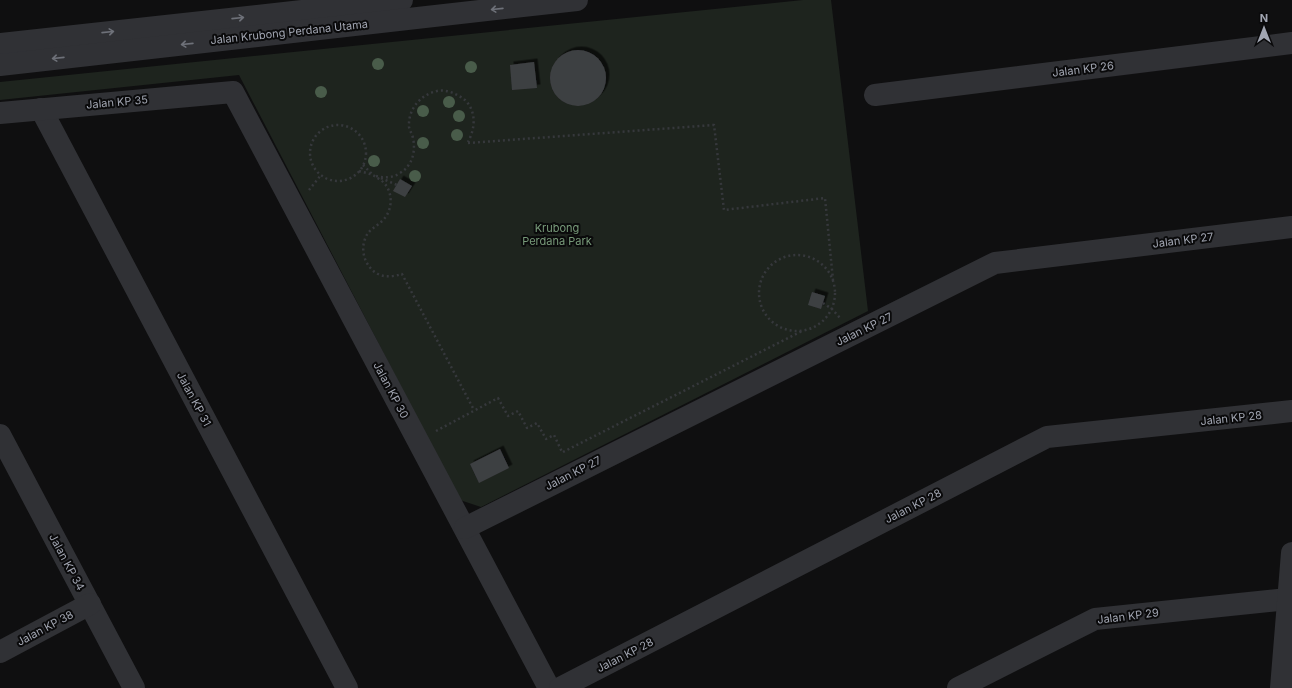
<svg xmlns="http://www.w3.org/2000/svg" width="1292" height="688" viewBox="0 0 1292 688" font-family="Inter,sans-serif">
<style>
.green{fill:#1e241e}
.building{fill:#3e3f43;filter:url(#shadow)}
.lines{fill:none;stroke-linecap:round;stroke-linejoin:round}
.path{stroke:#36383c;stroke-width:2.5;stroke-dasharray:2 3;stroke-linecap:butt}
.minor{stroke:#303135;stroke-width:22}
.tree{fill:#495c4a}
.oneway{stroke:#6e7179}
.labels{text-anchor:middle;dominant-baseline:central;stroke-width:4;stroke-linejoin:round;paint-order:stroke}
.street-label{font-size:11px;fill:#a1a5b1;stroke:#0a0a0b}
.park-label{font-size:11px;fill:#789b7a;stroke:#0a0a0b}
</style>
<defs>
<filter id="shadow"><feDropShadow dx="3.5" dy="-3.5" stdDeviation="0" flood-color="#0009"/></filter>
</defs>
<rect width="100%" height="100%" fill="#0f0f10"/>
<!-- green -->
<path class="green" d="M803,0H831L868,311L481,507L460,500L239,75L0,100V82Z"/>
<!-- building -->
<g class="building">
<circle cx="578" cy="78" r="28"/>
<path d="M534,62L537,88L512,90L510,65Z"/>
<path d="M400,179L412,186L405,197L393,191Z"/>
<path d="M812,292L825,296L821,309L808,305Z"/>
<path d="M500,449L509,468L479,483L470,464Z"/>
</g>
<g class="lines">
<!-- path -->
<g class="path">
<circle cx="338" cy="153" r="28"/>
<path d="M468,143L714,125L724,210L825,198L833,280"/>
<path d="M363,165L372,174"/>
<path d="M359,171C366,173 373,174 379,179C393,187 394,208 384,219C377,227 368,229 365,239C360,252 366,268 378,274C386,278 395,276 402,274L474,410"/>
<path d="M376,176C384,178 393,178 400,173C412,166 416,152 413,138C412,134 410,131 409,127C408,109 420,95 437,91C447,89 457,94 465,100C477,112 475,129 468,142"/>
<path d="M381,178L397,185"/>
<path d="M309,190L321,175"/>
<circle cx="797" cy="293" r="38"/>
<path d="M823,303L832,309L840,318"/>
<path d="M436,431L498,398L508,416L518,411L527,428L537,423L546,439L554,435L562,452"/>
<path d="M563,452L802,331"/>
</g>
<!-- minor -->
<g class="minor">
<path d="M0,44L402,0"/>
<path d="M0,65L577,0"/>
<path d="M875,95L1292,43"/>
<path d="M41,109L347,688"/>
<path d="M0,113L233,92L549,688"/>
<path d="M0,435L134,688"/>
<path d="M465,528L995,263L1292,227"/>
<path d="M0,652L90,604"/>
<path d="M560,688L1047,437L1292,411"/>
<path d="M958,688L1095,619L1288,599"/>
<path d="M1281,688L1292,553"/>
</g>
</g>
<!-- trees -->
<g class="tree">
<circle cx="378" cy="64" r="6"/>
<circle cx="471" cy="67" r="6"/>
<circle cx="321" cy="92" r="6"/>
<circle cx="449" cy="102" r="6"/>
<circle cx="423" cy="111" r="6"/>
<circle cx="459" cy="116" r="6"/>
<circle cx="457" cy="135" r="6"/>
<circle cx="423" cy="143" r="6"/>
<circle cx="374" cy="161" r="6"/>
<circle cx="415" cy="176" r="6"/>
</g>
<!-- one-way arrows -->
<defs><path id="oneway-shaft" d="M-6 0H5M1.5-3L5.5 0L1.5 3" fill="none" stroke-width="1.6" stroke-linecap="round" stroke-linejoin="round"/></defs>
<g class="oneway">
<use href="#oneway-shaft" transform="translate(497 9) rotate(174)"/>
<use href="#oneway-shaft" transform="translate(238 18) rotate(-6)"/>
<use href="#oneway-shaft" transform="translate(108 32) rotate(-6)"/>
<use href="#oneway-shaft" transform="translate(187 44) rotate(174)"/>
<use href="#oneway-shaft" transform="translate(58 58) rotate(174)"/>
</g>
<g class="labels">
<!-- street labels -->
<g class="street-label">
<text transform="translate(289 32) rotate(-6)">Jalan Krubong Perdana Utama</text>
<text transform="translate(1083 69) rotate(-7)">Jalan KP 26</text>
<text transform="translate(117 102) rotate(-5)">Jalan KP 35</text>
<text transform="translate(1183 240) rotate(-7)">Jalan KP 27</text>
<text transform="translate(864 329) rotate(-26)">Jalan KP 27</text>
<text transform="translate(391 390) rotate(62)">Jalan KP 30</text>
<text transform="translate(194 399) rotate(62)">Jalan KP 31</text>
<text transform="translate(1231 418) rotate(-6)">Jalan KP 28</text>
<text transform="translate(573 473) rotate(-27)">Jalan KP 27</text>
<text transform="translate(913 506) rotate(-27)">Jalan KP 28</text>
<text transform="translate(67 562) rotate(62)">Jalan KP 34</text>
<text transform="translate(1128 616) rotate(-7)">Jalan KP 29</text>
<text transform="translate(45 628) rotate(-28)">Jalan KP 38</text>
<text transform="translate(625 655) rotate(-27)">Jalan KP 28</text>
</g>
<!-- park labels -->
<g class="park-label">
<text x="557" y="228">Krubong<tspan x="557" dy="13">Perdana Park</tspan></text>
</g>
</g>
<!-- north arrow -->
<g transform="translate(1264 28)" stroke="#0a0a0b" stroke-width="3" paint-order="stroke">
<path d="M0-3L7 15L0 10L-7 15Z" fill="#a1a5b1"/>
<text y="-6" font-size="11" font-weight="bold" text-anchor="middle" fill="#a1a5b1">N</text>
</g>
</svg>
